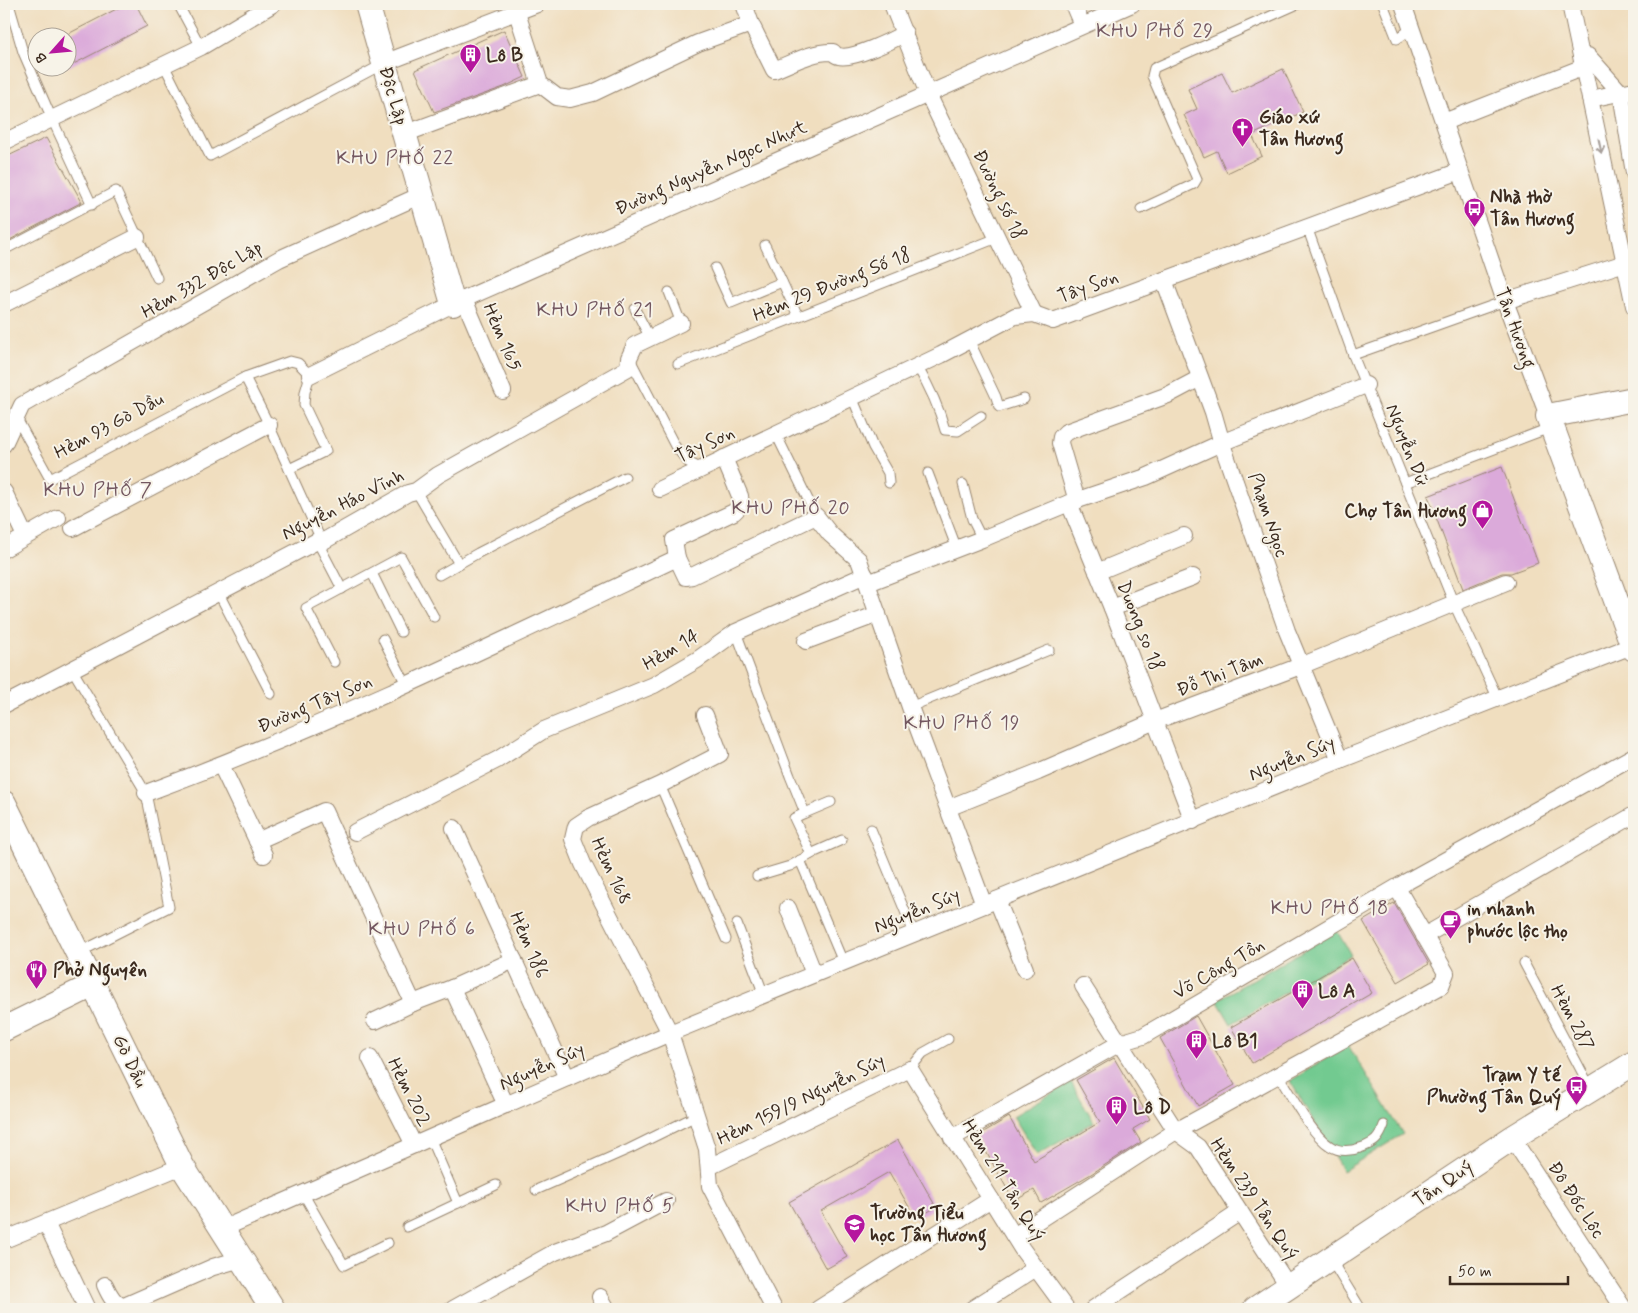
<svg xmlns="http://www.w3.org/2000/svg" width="1638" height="1313" viewBox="0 0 1638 1313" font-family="Mynerve,sans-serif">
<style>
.green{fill:#72ca90;stroke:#567a57}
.building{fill:#dbaada}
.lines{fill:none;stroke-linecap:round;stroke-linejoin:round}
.lane-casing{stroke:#96846e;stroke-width:11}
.street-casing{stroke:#96846e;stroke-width:18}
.secondary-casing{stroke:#96846e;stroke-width:26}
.lane{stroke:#fff;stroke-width:9}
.street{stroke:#fff;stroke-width:16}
.secondary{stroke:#fff;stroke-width:24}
.oneway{stroke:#a79f9a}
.labels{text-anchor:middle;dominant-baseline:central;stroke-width:4;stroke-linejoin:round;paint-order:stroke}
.poi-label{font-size:19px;font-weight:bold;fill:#3b2a1e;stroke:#f7f3e8;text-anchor:start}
.street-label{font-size:19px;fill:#3b2a1e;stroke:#f7f3e8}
.neighbourhood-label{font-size:20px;letter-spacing:1px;fill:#735760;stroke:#f7f3e8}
</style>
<rect width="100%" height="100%" fill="#f7f3e8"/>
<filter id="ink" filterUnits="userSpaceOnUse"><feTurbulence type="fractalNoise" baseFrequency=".02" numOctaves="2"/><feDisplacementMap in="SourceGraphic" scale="10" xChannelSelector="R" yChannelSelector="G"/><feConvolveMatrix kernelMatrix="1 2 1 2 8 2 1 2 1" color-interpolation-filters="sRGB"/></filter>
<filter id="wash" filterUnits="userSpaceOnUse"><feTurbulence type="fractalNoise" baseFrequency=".0096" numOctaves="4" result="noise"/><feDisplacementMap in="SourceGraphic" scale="20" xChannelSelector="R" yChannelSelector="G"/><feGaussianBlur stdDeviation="1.12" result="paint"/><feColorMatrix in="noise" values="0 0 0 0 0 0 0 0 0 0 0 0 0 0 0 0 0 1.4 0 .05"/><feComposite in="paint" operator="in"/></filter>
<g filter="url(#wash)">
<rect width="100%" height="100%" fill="#f0debf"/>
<!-- green -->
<g class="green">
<path d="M1337,931L1351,955L1231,1024L1217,1000Z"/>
<path d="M1348,1045L1403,1134L1343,1171L1290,1081Z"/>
<path d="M1071,1082L1094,1122L1037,1155L1013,1116Z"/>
</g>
<g id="blocks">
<!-- building -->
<g class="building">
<path d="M126,4H136L147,26L68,67V34Z"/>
<path d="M504,30L525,77L504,87L434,112L415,70Z"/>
<path d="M1283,69L1303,112L1252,135L1262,156L1227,173L1217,151L1204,157L1184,115L1197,109L1188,89L1222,73L1232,93Z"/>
<path d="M46,138L82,202L4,243V158Z"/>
<path d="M1502,467L1538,563L1511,573H1502L1463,589L1428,496Z"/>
<path d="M1394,903L1429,964L1398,982L1363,921Z"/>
<path d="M1352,958L1372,993L1252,1063L1231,1027Z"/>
<path d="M1196,1016L1235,1085L1198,1106L1160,1038Z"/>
<path d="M1114,1058L1150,1119L1133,1129L1141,1142L1091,1174L1041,1203L1034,1190L1014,1201L977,1136L1009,1117L1034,1161L1100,1122L1076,1080Z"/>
<path d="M898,1140L936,1207L916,1219L889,1172L821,1211L847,1257L826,1269L789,1202Z"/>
</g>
</g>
</g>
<g filter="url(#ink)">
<use href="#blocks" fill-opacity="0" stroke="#96846e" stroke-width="1"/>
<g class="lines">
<defs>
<g id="lane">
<path d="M9,4L23,52L52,119L92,205"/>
<path d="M178,4L201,47"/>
<path d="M1383,4L1397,39L1411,29"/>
<path d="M164,65L210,156L383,64"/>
<path d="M1141,209L1194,184L1197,179L1152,76L1154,68L1298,4"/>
<path d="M1307,227L1353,355L1454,604L1498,699"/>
<path d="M765,245L798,316"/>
<path d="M4,250L116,191L157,278"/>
<path d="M715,268L731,303L782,282"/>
<path d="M669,292L681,323"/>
<path d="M635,309L650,338"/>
<path d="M969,340L996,397L999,407L1024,399"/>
<path d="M1353,355L1505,301"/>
<path d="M631,361L675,446L688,462L702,469"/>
<path d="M678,364L997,238"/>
<path d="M917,366C929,386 939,407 945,430L958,431L981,416"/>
<path d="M245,377L269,425L322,542"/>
<path d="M852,397L873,447L888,473L889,483"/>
<path d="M17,419L50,479L245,377L290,361L298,363L310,375L305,392L304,405L326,451L289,469"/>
<path d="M776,434L816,516"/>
<path d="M928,473L957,549"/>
<path d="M1405,483L1552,427"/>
<path d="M963,484L972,519L982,539"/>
<path d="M416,491L459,564"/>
<path d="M317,541L342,589"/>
<path d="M372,573L401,632"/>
<path d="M439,575L478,553L625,477"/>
<path d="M218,592L271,694"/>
<path d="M736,632L790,776L805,813L794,818L811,854"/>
<path d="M383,639L407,686"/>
<path d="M334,662L306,608L401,557L434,617"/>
<path d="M72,669L146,793L169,907L78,953"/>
<path d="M910,707L1049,650"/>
<path d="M660,785L726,939"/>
<path d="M805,813L831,802"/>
<path d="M871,829L914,933"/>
<path d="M800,860L843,962"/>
<path d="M757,876L790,866L815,852L842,840"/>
<path d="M737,924L764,995"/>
<path d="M1524,963L1591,1089"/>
<path d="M910,1069L923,1053L948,1039"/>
<path d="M1278,1075C1291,1095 1311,1134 1330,1146C1339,1152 1351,1151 1360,1148C1375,1143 1379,1139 1384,1125"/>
<path d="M430,1138L458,1203L496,1185"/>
<path d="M536,1190L629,1149L696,1116"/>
<path d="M303,1193L344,1265L388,1243"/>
<path d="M407,1227L458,1203"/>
<path d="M1331,1260L1361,1309"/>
</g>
<g id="street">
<path d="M744,4L751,24L774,70C792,63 813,51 833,52C835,54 836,56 839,56C852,60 893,40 905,33"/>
<path d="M892,4L928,94L1034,314"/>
<path d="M1073,4L1082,25"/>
<path d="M1403,4L1502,293L1548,416"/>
<path d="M1570,4L1634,306"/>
<path d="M1588,56L1621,93L1634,173"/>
<path d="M384,63L537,4"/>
<path d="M540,84L557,97L570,99L593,93L698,43L751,24"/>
<path d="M1590,99L1634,90"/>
<path d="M1444,122L1594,63"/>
<path d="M404,134L540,84L517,13"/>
<path d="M4,142L201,47L273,4"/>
<path d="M1164,280L1213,412L1223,447L1287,631L1340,760"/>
<path d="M464,299L503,391"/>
<path d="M1505,301L1625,263"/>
<path d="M4,304L137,237"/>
<path d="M310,375L453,304L1132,4"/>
<path d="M4,444L22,405L279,259L421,195"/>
<path d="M660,489L941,355L1015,316L1034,314L1053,321L1460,171"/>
<path d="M4,492L25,536"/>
<path d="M1077,501L1060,443L1061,437L1066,432L1168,395L1200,378"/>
<path d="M1069,503L1112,608L1193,821"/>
<path d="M73,528L269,425"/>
<path d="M4,549L58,518"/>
<path d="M677,558L686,577L692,576L816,516L830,534L859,560L910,707L984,905"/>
<path d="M1097,572L1184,536"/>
<path d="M868,583L982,539L1069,503L1146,477L1221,443L1366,385"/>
<path d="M1112,608L1193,577"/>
<path d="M806,641L878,614"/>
<path d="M4,705L317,541L322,542L408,493L416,491L438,475L628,368L629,358L635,345L681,323"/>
<path d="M705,715L720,754L660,785L588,818L576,826L573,839L583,864L670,1033L707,1149L710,1186L774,1309"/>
<path d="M221,765L264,855"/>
<path d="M146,793C328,726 502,641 677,558L674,540L734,512L741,505L740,496L724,458"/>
<path d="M948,808L1038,772L1155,721L1303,665L1506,582"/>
<path d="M454,828L567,1078"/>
<path d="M355,832L497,760L544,730L654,685L697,660L736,632L865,575"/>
<path d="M257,841L324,811L413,1003L452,988L506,1105"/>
<path d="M997,900L1025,969"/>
<path d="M788,908L814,974"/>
<path d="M1424,936L1634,815"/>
<path d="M1083,986L1176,1131L1198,1147L1289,1287"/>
<path d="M452,988L514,960"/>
<path d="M375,1021L413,1003"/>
<path d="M370,1058L414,1145"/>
<path d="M952,1138L1120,1043L1143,1036L1406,882L1634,756"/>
<path d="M1512,1138L1624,1309"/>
<path d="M709,1167L910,1069L1022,1249L1066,1309"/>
<path d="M46,1223L87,1309"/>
<path d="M222,1229L670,1033L1340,760L1634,645"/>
<path d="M1014,1236L1176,1131L1441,986L1446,973L1397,888"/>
<path d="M4,1240L182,1166"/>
<path d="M105,1285C109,1294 114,1305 124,1306L213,1267L241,1259"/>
<path d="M600,1297L607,1309"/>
<path d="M453,1309L555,1252L606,1233L666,1201"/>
<path d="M818,1309L991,1199"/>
<path d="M972,1309L1036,1268"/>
<path d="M1093,1309L1240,1212"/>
</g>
<g id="secondary">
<path d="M367,4L453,304"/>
<path d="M1634,399L1548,416L1634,649"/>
<path d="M4,803L182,1166L273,1309"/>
<path d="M4,1029L93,985"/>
<path d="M1255,1309L1512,1138L1634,1063"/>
</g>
</defs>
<!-- lane casing -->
<use href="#lane" class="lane-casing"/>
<!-- street casing -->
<use href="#street" class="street-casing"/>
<!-- secondary casing -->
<use href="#secondary" class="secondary-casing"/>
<!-- lane -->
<use href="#lane" class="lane"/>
<!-- street -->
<use href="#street" class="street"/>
<!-- secondary -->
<use href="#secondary" class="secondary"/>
</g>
<!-- one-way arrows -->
<defs><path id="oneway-shaft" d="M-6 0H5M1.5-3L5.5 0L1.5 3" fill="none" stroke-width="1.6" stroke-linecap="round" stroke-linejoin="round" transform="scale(1.25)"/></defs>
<use class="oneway" href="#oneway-shaft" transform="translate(1600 146) rotate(78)"/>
</g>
<!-- icons -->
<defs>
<symbol id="building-pin" viewBox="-11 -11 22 30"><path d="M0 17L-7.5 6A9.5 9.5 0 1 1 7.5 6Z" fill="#b5179e" stroke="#f7f3e8"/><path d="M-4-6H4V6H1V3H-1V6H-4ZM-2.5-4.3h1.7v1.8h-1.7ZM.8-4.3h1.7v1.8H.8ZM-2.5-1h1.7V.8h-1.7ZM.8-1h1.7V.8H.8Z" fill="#fff"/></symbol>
<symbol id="church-pin" viewBox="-11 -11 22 30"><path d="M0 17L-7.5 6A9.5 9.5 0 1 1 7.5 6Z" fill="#b5179e" stroke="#f7f3e8"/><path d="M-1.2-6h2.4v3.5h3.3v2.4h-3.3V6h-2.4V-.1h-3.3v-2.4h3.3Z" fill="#fff"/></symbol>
<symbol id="bus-pin" viewBox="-11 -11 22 30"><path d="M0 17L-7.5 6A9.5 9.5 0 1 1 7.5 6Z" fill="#b5179e" stroke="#f7f3e8"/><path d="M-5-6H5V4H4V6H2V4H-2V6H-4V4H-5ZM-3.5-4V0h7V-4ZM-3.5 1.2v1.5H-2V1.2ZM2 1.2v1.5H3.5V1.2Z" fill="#fff"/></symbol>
<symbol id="shop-pin" viewBox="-11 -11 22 30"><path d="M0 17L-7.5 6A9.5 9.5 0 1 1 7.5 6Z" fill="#b5179e" stroke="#f7f3e8"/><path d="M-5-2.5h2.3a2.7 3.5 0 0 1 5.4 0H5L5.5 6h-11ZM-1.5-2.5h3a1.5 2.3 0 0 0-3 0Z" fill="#fff"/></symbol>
<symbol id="cafe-pin" viewBox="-11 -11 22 30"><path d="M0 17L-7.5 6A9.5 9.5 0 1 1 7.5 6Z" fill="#b5179e" stroke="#f7f3e8"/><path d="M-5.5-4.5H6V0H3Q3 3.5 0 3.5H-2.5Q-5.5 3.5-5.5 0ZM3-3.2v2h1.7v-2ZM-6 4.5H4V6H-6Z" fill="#fff"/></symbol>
<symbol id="restaurant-pin" viewBox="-11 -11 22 30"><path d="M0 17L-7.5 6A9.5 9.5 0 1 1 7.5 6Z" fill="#b5179e" stroke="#f7f3e8"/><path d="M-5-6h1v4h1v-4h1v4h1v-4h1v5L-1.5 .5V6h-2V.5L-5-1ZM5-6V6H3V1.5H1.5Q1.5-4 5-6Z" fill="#fff"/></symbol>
<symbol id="school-pin" viewBox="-11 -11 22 30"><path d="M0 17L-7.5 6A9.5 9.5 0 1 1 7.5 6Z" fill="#b5179e" stroke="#f7f3e8"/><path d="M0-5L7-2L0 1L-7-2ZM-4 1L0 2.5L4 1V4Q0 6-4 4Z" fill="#fff"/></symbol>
</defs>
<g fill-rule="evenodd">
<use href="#building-pin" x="458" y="42" width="25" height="34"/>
<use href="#church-pin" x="1230" y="116" width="25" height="34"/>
<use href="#bus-pin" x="1462" y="196" width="25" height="34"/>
<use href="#shop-pin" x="1470" y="498" width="25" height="34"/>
<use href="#cafe-pin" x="1438" y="908" width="25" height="34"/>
<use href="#restaurant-pin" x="24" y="958" width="25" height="34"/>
<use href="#building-pin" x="1290" y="978" width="25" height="34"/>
<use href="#building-pin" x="1184" y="1028" width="25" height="34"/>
<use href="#bus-pin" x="1564" y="1074" width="25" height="34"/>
<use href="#building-pin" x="1104" y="1094" width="25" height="34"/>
<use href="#school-pin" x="842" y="1212" width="25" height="34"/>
</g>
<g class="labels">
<!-- poi labels -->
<g class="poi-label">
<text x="486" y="55">Lô B</text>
<text x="1259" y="117">Giáo xứ<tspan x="1259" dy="22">Tân Hương</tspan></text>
<text x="1490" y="197">Nhà thờ<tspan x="1490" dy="22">Tân Hương</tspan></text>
<text x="1467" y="511" text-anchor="end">Chợ Tân Hương</text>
<text x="1467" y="909">in nhanh<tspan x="1467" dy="22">phước lộc thọ</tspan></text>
<text x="53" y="970">Phở Nguyên</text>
<text x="1318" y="991">Lô A</text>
<text x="1212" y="1041">Lô B1</text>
<text x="1561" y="1075" text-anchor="end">Trạm Y tế<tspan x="1561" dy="22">Phường Tân Quý</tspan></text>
<text x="1133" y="1107">Lô D</text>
<text x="870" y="1213">Trường Tiểu<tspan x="870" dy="22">học Tân Hương</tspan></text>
</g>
<!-- street labels -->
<g class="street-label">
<text transform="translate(393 96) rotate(74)">Độc Lập</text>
<text transform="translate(711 168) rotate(-24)">Đường Nguyễn Ngọc Nhựt</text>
<text transform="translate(999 195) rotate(64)">Đường số 18</text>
<text transform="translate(202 280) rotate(-30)">Hẻm 332 Độc Lập</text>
<text transform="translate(832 285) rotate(-22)">Hẻm 29 Đường Số 18</text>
<text transform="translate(1088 287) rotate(-20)">Tây Sơn</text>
<text transform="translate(1515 328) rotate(70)">Tân Hương</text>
<text transform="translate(502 337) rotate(67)">Hẻm 165</text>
<text transform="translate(109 426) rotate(-28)">Hẻm 93 Gò Dầu</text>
<text transform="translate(705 445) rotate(-25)">Tây Sơn</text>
<text transform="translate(1407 445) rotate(68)">Nguyễn Dữ</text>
<text transform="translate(343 505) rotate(-27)">Nguyễn Háo Vĩnh</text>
<text transform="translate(1268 515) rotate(71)">Phạm Ngọc</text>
<text transform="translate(1140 626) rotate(68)">Duong so 18</text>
<text transform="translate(671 650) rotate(-31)">Hẻm 14</text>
<text transform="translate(1220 675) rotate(-21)">Đỗ Thị Tâm</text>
<text transform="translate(315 704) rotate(-23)">Đường Tây Sơn</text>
<text transform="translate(1292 759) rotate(-22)">Nguyễn Súy</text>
<text transform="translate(611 871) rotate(65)">Hẻm 168</text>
<text transform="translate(917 911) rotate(-22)">Nguyễn Súy</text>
<text transform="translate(529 945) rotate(66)">Hẻm 186</text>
<text transform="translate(1219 969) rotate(-30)">Võ Công Tồn</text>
<text transform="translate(1572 1018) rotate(62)">Hèm 287</text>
<text transform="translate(130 1061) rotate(64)">Gò Dầu</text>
<text transform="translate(542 1067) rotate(-24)">Nguyễn Súy</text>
<text transform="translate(409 1092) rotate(63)">Hẻm 202</text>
<text transform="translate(801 1100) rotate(-26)">Hẻm 159/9 Nguyễn Súy</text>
<text transform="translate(1003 1180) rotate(58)">Hẻm 211 Tân Quý</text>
<text transform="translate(1443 1184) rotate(-34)">Tân Quý</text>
<text transform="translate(1254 1199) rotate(56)">Hẻm 239 Tân Quý</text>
<text transform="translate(1576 1200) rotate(57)">Đô Đốc Lộc</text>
</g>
<!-- neighbourhood labels -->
<g class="neighbourhood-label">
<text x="1155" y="31">KHU PHỐ 29</text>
<text x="395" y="158">KHU PHỐ 22</text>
<text x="595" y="310">KHU PHỐ 21</text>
<text x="98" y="490">KHU PHỐ 7</text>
<text x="791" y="508">KHU PHỐ 20</text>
<text x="962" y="723">KHU PHỐ 19</text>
<text x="1330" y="908">KHU PHỐ 18</text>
<text x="422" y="929">KHU PHỐ 6</text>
<text x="620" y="1206">KHU PHỐ 5</text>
</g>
</g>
<!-- margin -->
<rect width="1638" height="1313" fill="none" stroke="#f7f3e8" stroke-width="20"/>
<!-- north arrow -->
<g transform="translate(52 52) rotate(243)"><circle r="24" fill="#f7f3e8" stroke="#aca397"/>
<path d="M0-4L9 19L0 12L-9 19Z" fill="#b5179e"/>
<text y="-8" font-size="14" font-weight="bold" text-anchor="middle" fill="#3b2a1e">B</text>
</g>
<!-- scale -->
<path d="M1450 1276v8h118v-8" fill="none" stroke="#3b2a1e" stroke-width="2.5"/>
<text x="1458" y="1276" font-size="15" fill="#3b2a1e" stroke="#f7f3e8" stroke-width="4" paint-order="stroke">50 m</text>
</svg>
